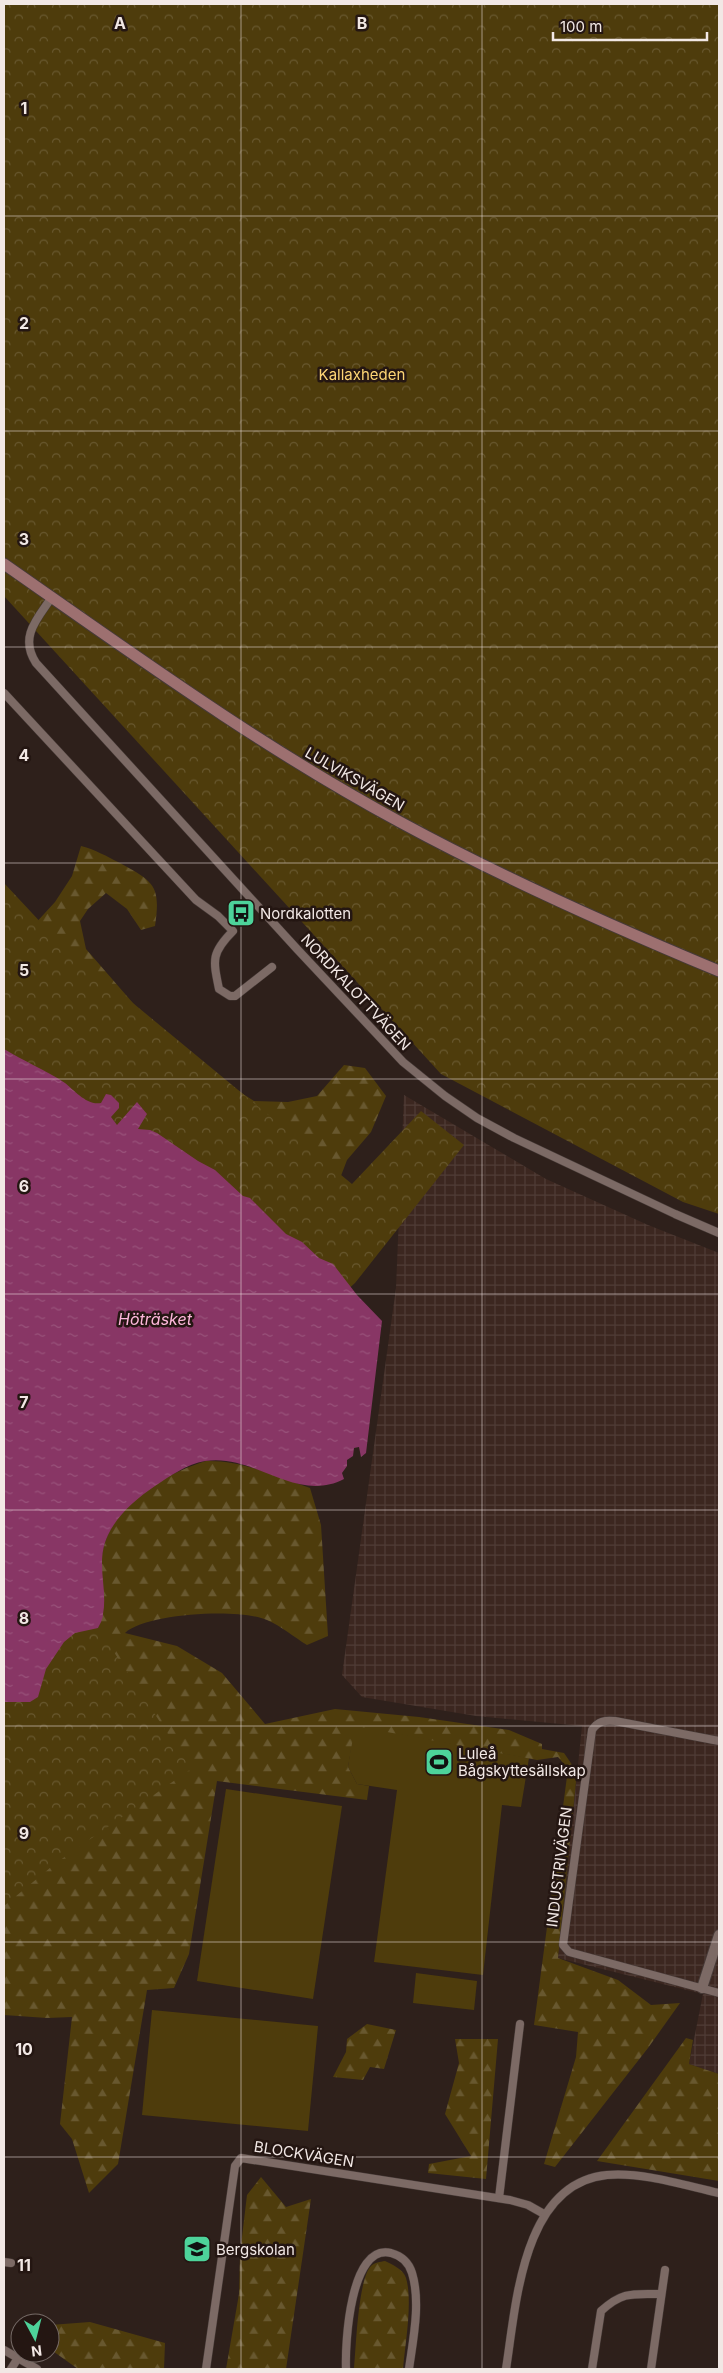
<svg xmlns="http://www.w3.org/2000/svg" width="723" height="2373" viewBox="0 0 723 2373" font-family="Inter,sans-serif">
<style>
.industrial{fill:url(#industrial-grid)}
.green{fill:#4e3c0c}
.forest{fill:url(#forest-firs)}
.park{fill:url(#park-crowns)}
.water{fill:url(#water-ripples)}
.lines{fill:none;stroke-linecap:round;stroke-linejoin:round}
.minor-casing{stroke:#463a37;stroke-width:9}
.tertiary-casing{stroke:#463a37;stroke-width:12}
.secondary-casing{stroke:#463a37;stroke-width:13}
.minor{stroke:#7c6a65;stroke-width:8}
.tertiary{stroke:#7c6a65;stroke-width:10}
.secondary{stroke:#9d7070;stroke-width:11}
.grid{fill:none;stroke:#f2e8e5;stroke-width:1;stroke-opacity:0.55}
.labels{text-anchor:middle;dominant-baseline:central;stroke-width:5;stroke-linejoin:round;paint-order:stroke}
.park-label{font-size:15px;fill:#fcd474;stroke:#241612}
.street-label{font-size:15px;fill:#f2e8e5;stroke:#241612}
.poi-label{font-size:15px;fill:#f2e8e5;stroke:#241612;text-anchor:start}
.water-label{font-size:16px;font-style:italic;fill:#feb7db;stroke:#241612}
.grid-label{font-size:16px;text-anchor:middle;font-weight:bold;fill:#f2e8e5;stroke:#241612;stroke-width:5;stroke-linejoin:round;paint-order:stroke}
</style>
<defs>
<pattern id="industrial-grid" width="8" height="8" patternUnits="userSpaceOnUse" patternTransform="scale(1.25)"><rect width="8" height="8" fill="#3c2720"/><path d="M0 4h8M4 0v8" fill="none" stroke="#4f3c36"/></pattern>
<pattern id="forest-firs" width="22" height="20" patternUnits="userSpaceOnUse" patternTransform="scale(1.25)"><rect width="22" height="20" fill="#4e3c0c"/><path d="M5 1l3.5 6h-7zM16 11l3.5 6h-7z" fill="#68582f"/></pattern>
<pattern id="park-crowns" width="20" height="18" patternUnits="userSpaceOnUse" patternTransform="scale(1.25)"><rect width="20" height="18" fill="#4e3c0c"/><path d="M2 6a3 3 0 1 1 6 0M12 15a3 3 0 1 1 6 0" fill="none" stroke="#68582f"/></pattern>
<pattern id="water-ripples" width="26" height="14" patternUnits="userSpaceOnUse" patternTransform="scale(1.25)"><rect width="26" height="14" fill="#883665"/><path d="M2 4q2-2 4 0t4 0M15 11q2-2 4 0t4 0" fill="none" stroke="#99537b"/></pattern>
</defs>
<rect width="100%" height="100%" fill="#2e201b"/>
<!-- industrial -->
<path class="industrial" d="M404,1095L546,1179L648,1225L719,1253V2074L689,2064L703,1994L558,1958L582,1726L476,1716L362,1697L342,1675L396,1288Z"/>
<!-- green -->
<g class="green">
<path d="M354,1725L529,1758L521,1807L502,1805L483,1975L374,1962L397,1790L357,1784L348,1767Z"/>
<path d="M226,1789L342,1806L313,1999L197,1981Z"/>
<path d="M416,1973L477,1981L474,2010L413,2003Z"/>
<path d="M152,2010L318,2026L308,2131L142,2115Z"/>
</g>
<!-- forest -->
<g class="forest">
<path d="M81,846C96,850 106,856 120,863C154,882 161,885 155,926L141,930L127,909L106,893L88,909L80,921L86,949L172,1048L254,1101L288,1102L317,1096L344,1065L365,1068L386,1096L371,1132L347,1160L336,1189L335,1221L317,1223C256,1179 202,1126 139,1085C94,1056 45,1035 4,1000V895L33,926L55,902L72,876Z"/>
<path d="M206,1461C242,1460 276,1476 310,1488L321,1525L328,1636L307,1645C294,1637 281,1626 267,1620C240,1608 146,1613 125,1633L177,1646L222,1673L265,1724L335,1709L419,1717L509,1730L542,1744V1749L564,1753L577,1772L558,1958L618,1980L651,2005L680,2003L648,2048L555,2167L544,2164L576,2057L578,2032L534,2025L568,1769L558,1757L537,1760L355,1726L348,1767L357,1784L369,1786L367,1800L217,1781L189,1954L174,1988L147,1990L118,2164L89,2193L72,2139L60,2124L72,2017L47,2018L4,2015V1779L75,1633L98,1628C108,1602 98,1581 102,1555C109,1507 163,1474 206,1461Z"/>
<path d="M367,2024L396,2030L384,2069L370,2067L363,2080L333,2077L346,2052L347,2039Z"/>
<path d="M686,2038L693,2040L689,2064L719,2074V2181L597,2161Z"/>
<path d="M455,2039H498L486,2179L428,2173L429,2164L471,2156L445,2114L459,2063Z"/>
<path d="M261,2177L286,2207L311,2199L286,2369H226L239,2294L240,2254L247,2195Z"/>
<path d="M385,2261C393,2265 403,2269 406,2278C413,2301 405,2345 403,2369H354C356,2349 358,2279 371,2266C375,2262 380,2262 385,2261Z"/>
<path d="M90,2322L165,2343L164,2369H78L50,2349V2325Z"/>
</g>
<!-- park -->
<g class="park">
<path d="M4,4H719V1214L683,1202L441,1074L4,596Z"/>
<path d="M4,883L59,942L352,1184L421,1111L464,1145L355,1283L50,1555L191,1769L56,1863L4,1906Z"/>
</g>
<!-- water -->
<path class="water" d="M4,1049C23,1061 46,1070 65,1083C74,1090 87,1106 101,1103L106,1094L111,1095L119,1103V1108L111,1117L117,1125L137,1102L147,1114L138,1129L150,1130L157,1133L198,1161L215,1170L243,1196L250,1198L286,1234L302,1242L319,1258L333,1264L357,1295L382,1321L366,1453L361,1457L359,1447L354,1448L353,1456L347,1460V1466L342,1473L344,1479C296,1504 255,1453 205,1461C187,1464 170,1476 155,1486C136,1499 118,1514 108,1535C95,1562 108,1588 103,1614C103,1619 100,1624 98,1628L75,1633L64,1642L46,1669L38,1697L30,1702H4Z"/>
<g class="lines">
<defs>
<g id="minor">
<path d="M52,597C37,619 19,637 36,663L297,949L403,1062L445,1096L477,1118L514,1138L675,1214L719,1233"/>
<path d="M4,693L196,900L218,916L233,931C211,953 213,960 219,989L230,996H235L272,967"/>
<path d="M719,1741L615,1721C605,1720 598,1721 592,1730L563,1945L569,1952L719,1993"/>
<path d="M499,2198L520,2024"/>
<path d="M4,2262L11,2263"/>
<path d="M4,2350L37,2369"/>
<path d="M11,2369L18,2358"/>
<path d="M206,2369L235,2166L241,2158L510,2200L528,2205L544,2214"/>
<path d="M346,2369C345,2344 350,2243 391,2253C402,2256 409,2263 412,2273C421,2302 413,2340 409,2369"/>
<path d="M506,2369C516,2306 522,2183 607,2175C644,2172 683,2185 719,2193"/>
<path d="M592,2369L601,2311C623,2291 633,2294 661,2294"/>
<path d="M651,2369L665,2270"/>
</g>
<path id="tertiary" d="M702,1988L719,1935"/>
<path id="secondary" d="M4,564C133,654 261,747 400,822C503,878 611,926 719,971"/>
</defs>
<!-- minor casing -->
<use href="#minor" class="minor-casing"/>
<!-- tertiary casing -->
<use href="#tertiary" class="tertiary-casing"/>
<!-- secondary casing -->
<use href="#secondary" class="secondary-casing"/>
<!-- minor -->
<use href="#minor" class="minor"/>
<!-- tertiary -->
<use href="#tertiary" class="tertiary"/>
<!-- secondary -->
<use href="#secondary" class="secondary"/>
</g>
<!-- grid -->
<path class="grid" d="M241,4V2369M482,4V2369M4,216H719M4,431H719M4,647H719M4,863H719M4,1079H719M4,1294H719M4,1510H719M4,1726H719M4,1942H719M4,2157H719"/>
<!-- icons -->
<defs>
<symbol id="bus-square" viewBox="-11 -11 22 22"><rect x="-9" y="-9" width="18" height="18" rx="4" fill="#4dd39a" stroke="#241612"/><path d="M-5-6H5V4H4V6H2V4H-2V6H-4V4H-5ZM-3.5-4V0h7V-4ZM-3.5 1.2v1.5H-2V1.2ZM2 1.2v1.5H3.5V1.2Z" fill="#111"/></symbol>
<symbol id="stadium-square" viewBox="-11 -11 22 22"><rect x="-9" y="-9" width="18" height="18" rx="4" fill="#4dd39a" stroke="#241612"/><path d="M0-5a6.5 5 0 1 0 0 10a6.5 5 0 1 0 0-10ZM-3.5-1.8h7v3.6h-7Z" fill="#111"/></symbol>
<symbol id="school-square" viewBox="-11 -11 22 22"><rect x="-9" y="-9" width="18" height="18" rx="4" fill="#4dd39a" stroke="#241612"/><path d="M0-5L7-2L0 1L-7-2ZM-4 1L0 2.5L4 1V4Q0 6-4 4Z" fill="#111"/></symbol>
</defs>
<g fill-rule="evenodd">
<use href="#bus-square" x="225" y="897" width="32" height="32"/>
<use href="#stadium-square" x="423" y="1746" width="32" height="32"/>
<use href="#school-square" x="181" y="2233" width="32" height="32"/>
</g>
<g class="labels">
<!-- park labels -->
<g class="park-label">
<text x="362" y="374">Kallaxheden</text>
</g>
<!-- street labels -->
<g class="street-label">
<text transform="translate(355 779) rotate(30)">LULVIKSVÄGEN</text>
<text transform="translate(356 992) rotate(47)">NORDKALOTTVÄGEN</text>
<text transform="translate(559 1867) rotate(-83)">INDUSTRIVÄGEN</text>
<text transform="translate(304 2154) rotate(9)">BLOCKVÄGEN</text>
</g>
<!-- poi labels -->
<g class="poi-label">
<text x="260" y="913">Nordkalotten</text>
<text x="458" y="1753">Luleå<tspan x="458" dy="17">Bågskyttesällskap</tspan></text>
<text x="216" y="2249">Bergskolan</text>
</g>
<!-- water labels -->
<g class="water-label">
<text x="155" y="1319">Höträsket</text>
</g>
</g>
<g class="grid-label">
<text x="120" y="29">A</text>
<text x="362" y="29">B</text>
<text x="24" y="114">1</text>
<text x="24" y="329">2</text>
<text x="24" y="545">3</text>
<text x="24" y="761">4</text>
<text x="24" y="976">5</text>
<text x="24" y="1192">6</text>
<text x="24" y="1408">7</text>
<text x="24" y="1624">8</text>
<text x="24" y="1839">9</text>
<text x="24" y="2055">10</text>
<text x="24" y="2271">11</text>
</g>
<!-- border -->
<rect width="723" height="2373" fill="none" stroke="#f2e8e5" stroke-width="10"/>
<!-- north arrow -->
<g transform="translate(35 2338) rotate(173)"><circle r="24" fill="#241612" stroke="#766a66"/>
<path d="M0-4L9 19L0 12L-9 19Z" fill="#4dd39a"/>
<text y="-8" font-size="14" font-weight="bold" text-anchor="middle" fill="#f2e8e5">N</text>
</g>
<!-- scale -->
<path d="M553 32v8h154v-8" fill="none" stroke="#f2e8e5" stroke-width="2.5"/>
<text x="560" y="32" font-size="15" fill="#f2e8e5" stroke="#241612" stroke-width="4" paint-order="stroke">100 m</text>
</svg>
